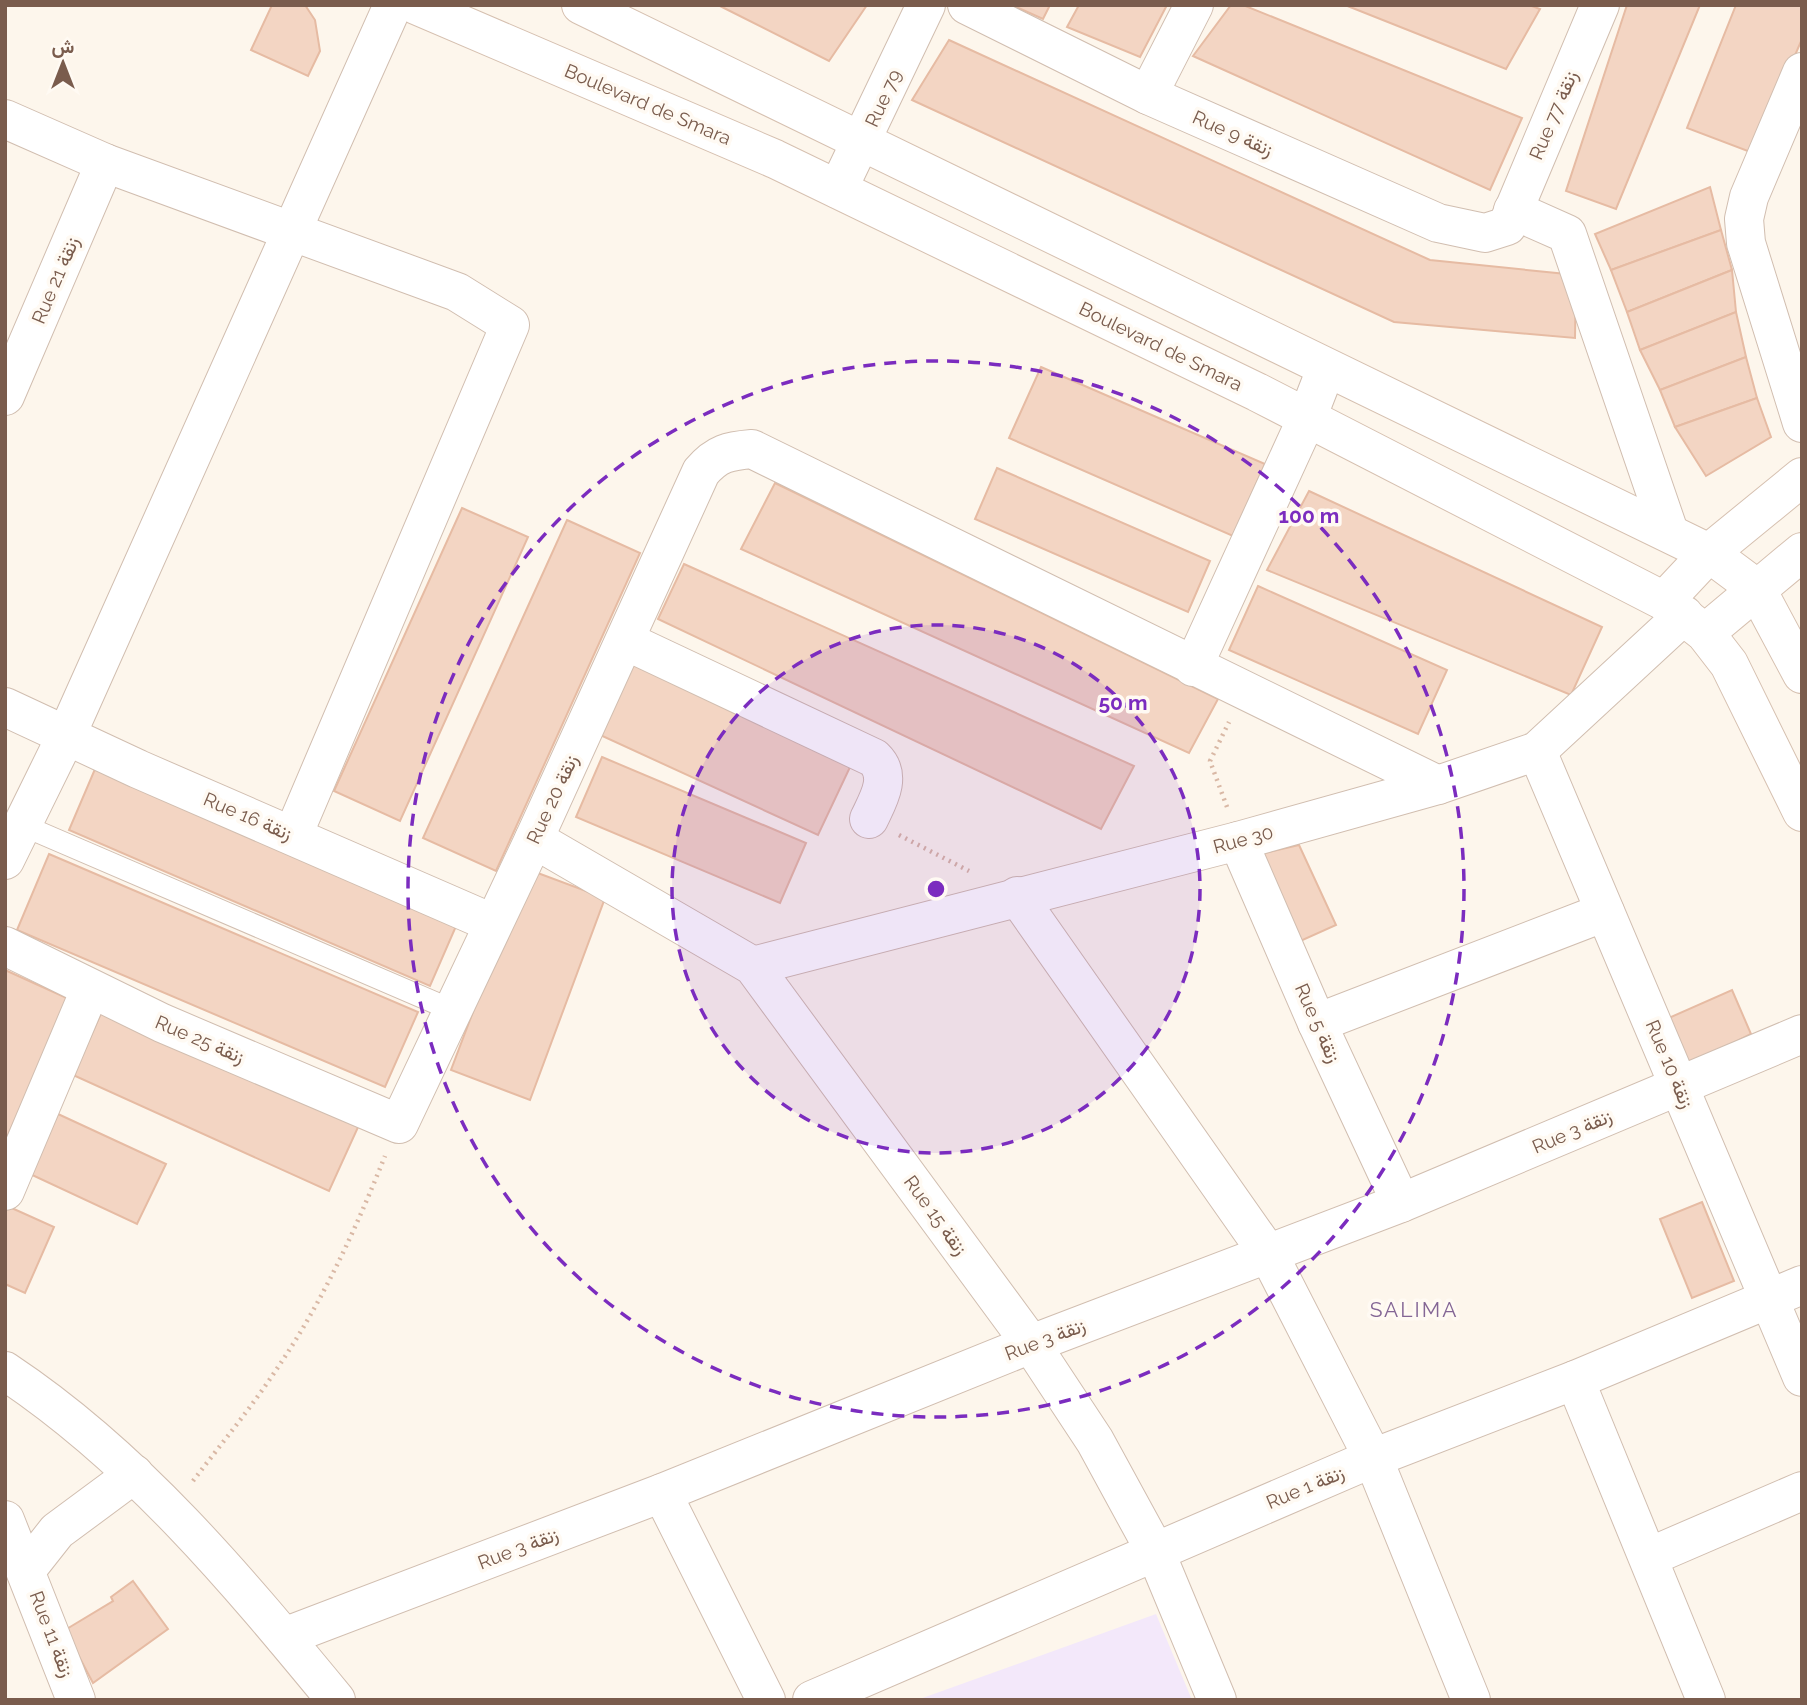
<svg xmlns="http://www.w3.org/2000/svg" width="1807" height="1705" viewBox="0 0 1807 1705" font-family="Raleway,Vazirmatn,sans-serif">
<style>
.education{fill:#f3e8fa}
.building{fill:#f3d5c3;stroke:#e6bba3;stroke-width:2}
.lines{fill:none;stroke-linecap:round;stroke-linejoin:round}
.lane-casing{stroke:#d1beb0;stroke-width:23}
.street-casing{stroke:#d1beb0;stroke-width:40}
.secondary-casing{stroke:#d6c0b0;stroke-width:40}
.path{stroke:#d9b8a5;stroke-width:4.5;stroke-dasharray:2 5;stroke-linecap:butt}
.lane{stroke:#fff;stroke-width:21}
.street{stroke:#fff;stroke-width:38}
.secondary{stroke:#fff;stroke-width:38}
.ring{fill:none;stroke:#7b2cbf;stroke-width:3.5;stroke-dasharray:12 9}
.labels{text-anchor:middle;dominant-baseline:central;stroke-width:7;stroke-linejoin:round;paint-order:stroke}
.street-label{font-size:19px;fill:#7a5c4d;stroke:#fffaf3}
.neighbourhood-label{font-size:21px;letter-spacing:2px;fill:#846695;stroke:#fffaf3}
.centre{fill:#7b2cbf;stroke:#fffaf3;stroke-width:3.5}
.ring-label{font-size:21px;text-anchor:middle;font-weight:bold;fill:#7b2cbf;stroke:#fffaf3;stroke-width:7;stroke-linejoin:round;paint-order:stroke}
</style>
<rect width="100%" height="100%" fill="#fdf6ec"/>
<!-- education -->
<path class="education" d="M1156,1614L1192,1700H917Z"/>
<!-- building -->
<g class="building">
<path d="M272,5H305L315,20L320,51L308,76L251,50Z"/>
<path d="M718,5H867L829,61Z"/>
<path d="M1012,5H1050L1043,19Z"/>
<path d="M1079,5H1167L1140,57L1067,27Z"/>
<path d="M1231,5H1243L1522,118L1490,190L1193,56Z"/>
<path d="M1345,5H1529L1540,9L1506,69Z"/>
<path d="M1627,5H1700L1616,209L1566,191Z"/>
<path d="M1736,5H1802V39L1753,153L1687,128Z"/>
<path d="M949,40L1430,260L1576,275L1575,338L1394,322L912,100Z"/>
<path d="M1710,187L1721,230L1611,270L1595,234Z"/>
<path d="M1721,230L1732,270L1627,312L1611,270Z"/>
<path d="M1732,270L1736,312L1640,350L1627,312Z"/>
<path d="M1736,312L1746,357L1660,390L1640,350Z"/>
<path d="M1746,357L1757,398L1675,427L1660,390Z"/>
<path d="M1041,367L1265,464L1233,536L1009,438Z"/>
<path d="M1757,398L1771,437L1706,476L1675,427Z"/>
<path d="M997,468L1210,561L1188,612L975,519Z"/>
<path d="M775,483L1218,699L1189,753L741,549Z"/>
<path d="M1309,491L1602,627L1571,695L1267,570Z"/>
<path d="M462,508L528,537L400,821L334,791Z"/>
<path d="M567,520L640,553L496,871L423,838Z"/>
<path d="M684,564L1134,766L1101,829L658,619Z"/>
<path d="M1258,586L1447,670L1418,734L1229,650Z"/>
<path d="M631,663L851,765L818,835L598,734Z"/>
<path d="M602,757L806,843L780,903L576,817Z"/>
<path d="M98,762L460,917L430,986L69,830Z"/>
<path d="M1299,845L1336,925L1296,943L1256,855Z"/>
<path d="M49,854L418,1012L385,1087L17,930Z"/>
<path d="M527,869L605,898L530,1100L451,1070Z"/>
<path d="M5,970L69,999L5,1142Z"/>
<path d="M1732,990L1751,1034L1682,1069L1662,1021Z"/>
<path d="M103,1009L359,1125L329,1191L73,1075Z"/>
<path d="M58,1114L166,1164L137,1224L30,1174Z"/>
<path d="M1702,1202L1734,1281L1692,1298L1660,1219Z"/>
<path d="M5,1205L54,1227L25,1293L5,1284Z"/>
<path d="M133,1581L168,1629L93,1683L65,1630L113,1601L111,1597Z"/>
</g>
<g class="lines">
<defs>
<path id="lane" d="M22,825L452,1010"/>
<g id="street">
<path d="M967,5L1148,95L1438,223L1485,233L1507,226L1600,5"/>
<path d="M1802,72L1749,197L1744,219L1746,243L1802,423"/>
<path d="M1148,95L1194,5"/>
<path d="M5,119L105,163L457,292L510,325L293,835"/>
<path d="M838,189L926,5"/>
<path d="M1513,210L1567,234L1669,532"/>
<path d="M5,396L105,163"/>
<path d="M626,641L874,758C893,776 878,800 869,819"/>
<path d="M1193,667L1307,418L1326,369"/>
<path d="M5,707L138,769L492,923"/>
<path d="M1537,751L1802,1377"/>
<path d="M534,839L753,966L1031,1344L1095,1441L1155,1551L1217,1700"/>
<path d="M1238,841L1317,1023L1401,1203"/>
<path d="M5,860L67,734L393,5"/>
<path d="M1017,896L1269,1255L1373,1458L1471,1700"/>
<path d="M5,946L162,1023L399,1124L534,839L701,472C717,453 729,451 752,449L1438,785"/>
<path d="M753,966L1238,841L1438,785L1537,751L1684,615"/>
<path d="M1317,1023L1605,912"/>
<path d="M5,1191L90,990"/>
<path d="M5,1371C136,1458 237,1580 336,1700"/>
<path d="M1575,1380L1706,1700"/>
<path d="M662,1493L766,1700"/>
<path d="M5,1520L76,1700"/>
<path d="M1649,1557L1802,1491"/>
<path d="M27,1569L57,1531L134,1474"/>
<path d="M284,1637L662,1493L1031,1344L1401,1203L1802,1034"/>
<path d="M812,1700L1373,1458L1575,1380L1802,1285"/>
</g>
<g id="secondary">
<path d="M416,5L775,159L1257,392L1664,601L1705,633L1729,664L1802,812"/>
<path d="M581,5L1709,553L1756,588L1802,674"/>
<path d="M1664,601L1709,553L1802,477"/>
<path d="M1705,633L1802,552"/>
</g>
</defs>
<!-- lane casing -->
<use href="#lane" class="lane-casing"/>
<!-- street casing -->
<use href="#street" class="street-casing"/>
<!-- secondary casing -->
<use href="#secondary" class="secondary-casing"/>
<!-- path -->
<g class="path">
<path d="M1227,807L1210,761L1229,722"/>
<path d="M899,835L969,871"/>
<path d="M193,1481C221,1444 251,1408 276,1370C322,1303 355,1231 385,1156"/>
</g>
<!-- lane -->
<use href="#lane" class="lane"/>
<!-- street -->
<use href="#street" class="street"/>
<!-- secondary -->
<use href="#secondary" class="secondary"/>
</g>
<!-- distance rings -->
<circle cx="936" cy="889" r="264" fill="#7b2cbf" fill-opacity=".12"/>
<g class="ring">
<circle cx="936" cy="889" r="264"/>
<circle cx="936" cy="889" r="528"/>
</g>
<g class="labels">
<!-- street labels -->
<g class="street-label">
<text transform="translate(883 98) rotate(-65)">Rue 79</text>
<text transform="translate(648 104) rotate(23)">Boulevard de Smara</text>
<text transform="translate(1553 115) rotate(-67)">Rue 77 زنقة</text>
<text transform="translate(1233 133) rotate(24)">Rue 9 زنقة</text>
<text transform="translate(55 280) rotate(-67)">Rue 21 زنقة</text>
<text transform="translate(1161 346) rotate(26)">Boulevard de Smara</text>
<text transform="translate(552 799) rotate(-65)">Rue 20 زنقة</text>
<text transform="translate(248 816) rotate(23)">Rue 16 زنقة</text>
<text transform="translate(1243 839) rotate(-15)">Rue 30</text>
<text transform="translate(1318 1023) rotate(66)">Rue 5 زنقة</text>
<text transform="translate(200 1039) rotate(23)">Rue 25 زنقة</text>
<text transform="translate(1670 1064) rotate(67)">Rue 10 زنقة</text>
<text transform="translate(1572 1131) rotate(-23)">Rue 3 زنقة</text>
<text transform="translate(936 1215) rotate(54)">Rue 15 زنقة</text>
<text transform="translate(1045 1339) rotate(-21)">Rue 3 زنقة</text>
<text transform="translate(1305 1487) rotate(-23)">Rue 1 زنقة</text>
<text transform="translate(518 1548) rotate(-21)">Rue 3 زنقة</text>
<text transform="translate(52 1634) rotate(69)">Rue 11 زنقة</text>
</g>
<!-- neighbourhood labels -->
<g class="neighbourhood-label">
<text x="1414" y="1309">SALIMA</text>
</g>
</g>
<circle cx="936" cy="889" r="10" class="centre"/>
<g class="ring-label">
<text x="1309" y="523">100 m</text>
<text x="1123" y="710">50 m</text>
</g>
<!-- border -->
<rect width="1807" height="1705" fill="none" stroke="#7a5c4d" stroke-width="14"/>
<!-- north arrow -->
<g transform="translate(63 63)" stroke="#fffaf3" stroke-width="5" paint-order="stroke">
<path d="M0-5L12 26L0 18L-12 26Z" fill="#7a5c4d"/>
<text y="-10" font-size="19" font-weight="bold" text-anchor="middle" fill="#7a5c4d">ش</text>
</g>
</svg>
